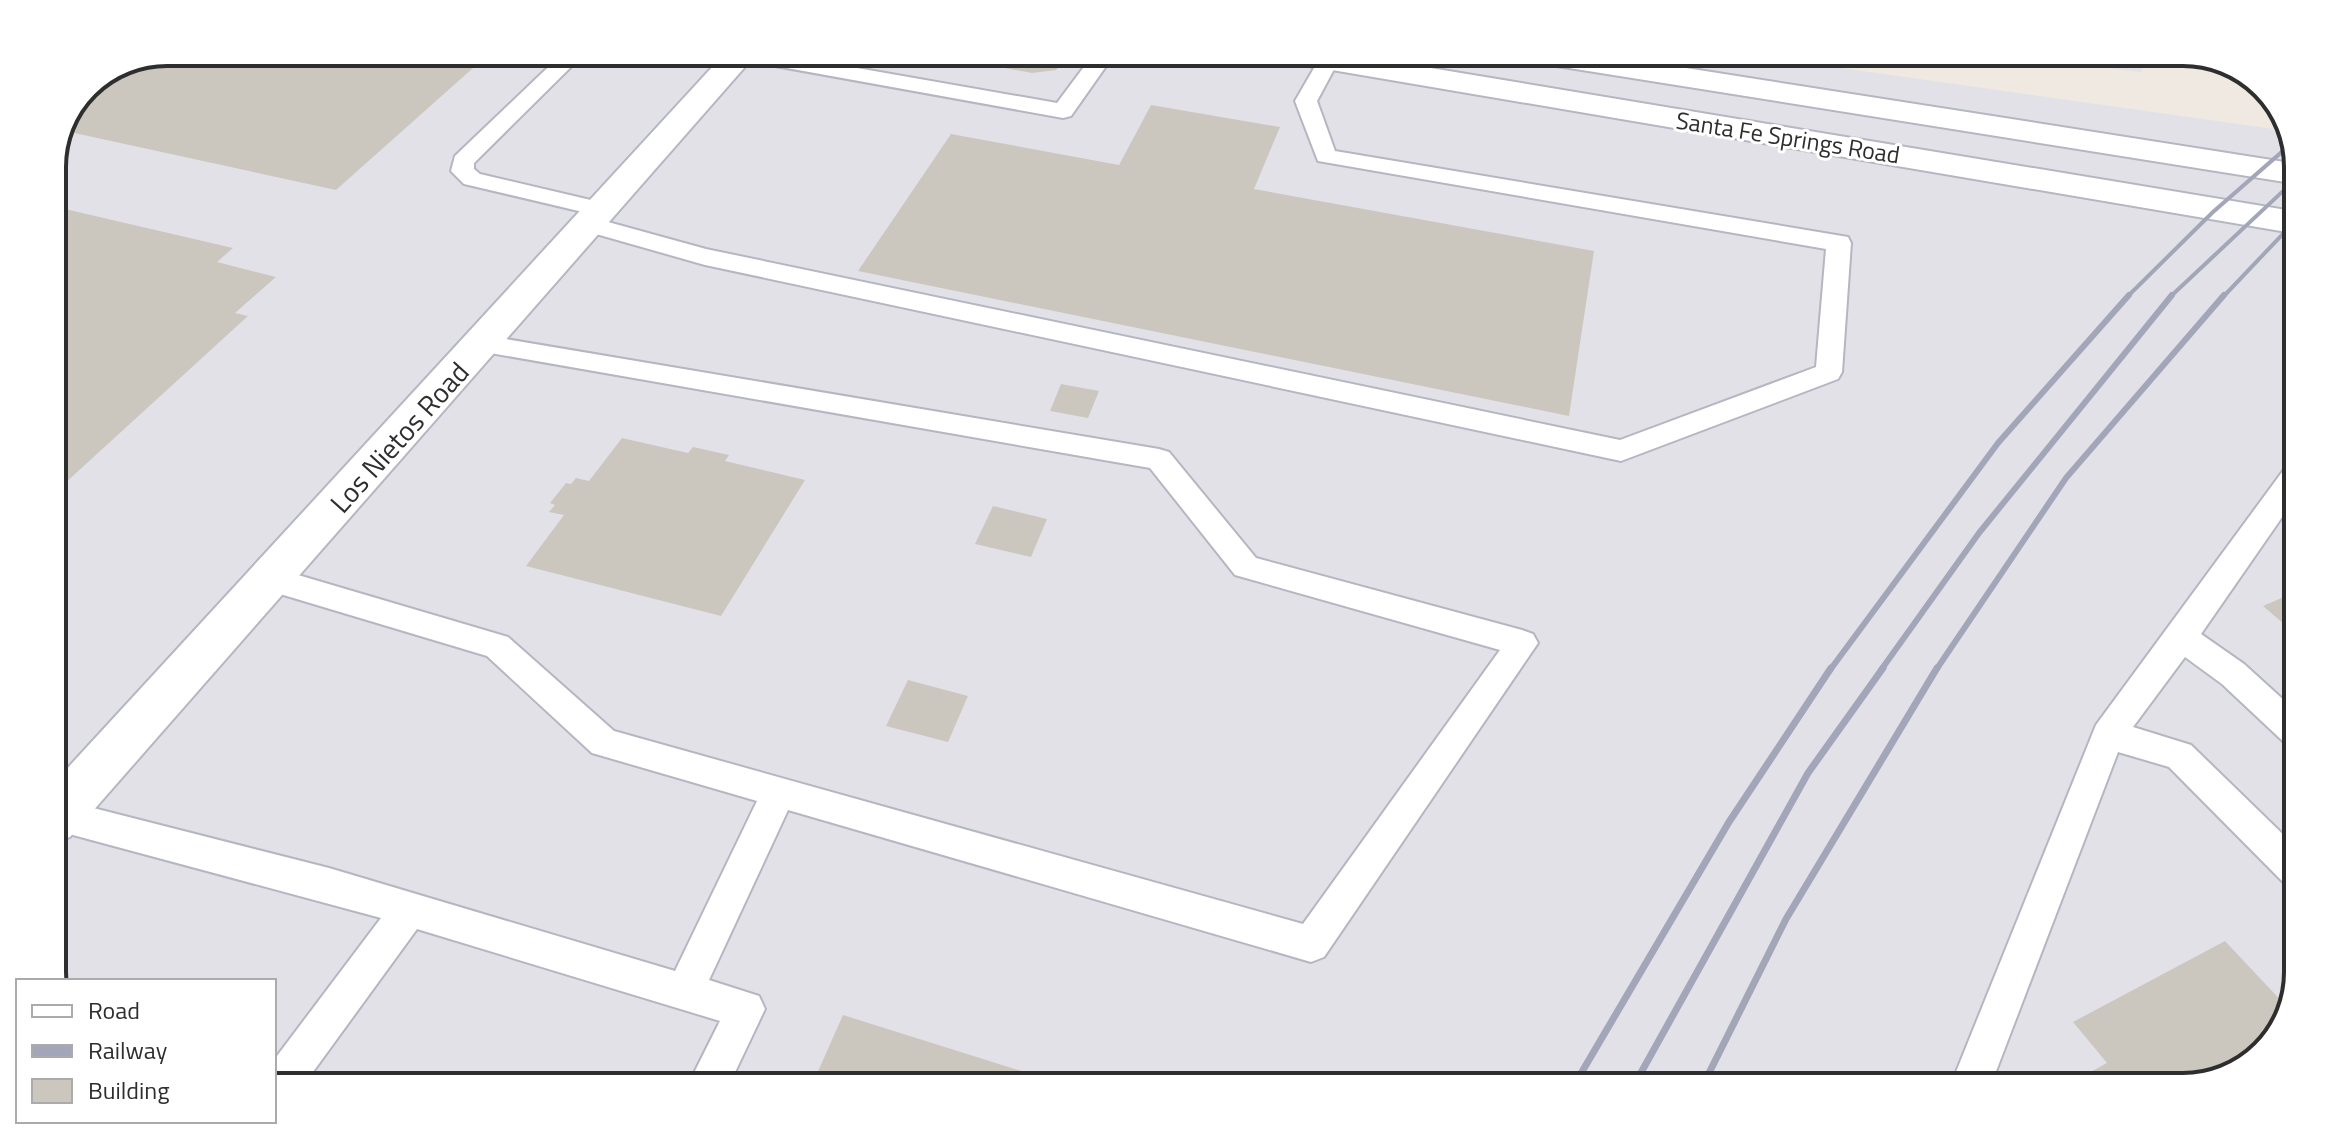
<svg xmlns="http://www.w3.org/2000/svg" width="2350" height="1139" viewBox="0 0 2350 1139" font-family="'Titillium Web',sans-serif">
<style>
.industrial{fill:#e3e1e8}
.building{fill:#cbc7bf}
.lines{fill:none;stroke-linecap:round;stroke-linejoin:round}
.lane-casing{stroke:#b4b7c1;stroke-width:4}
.secondary-casing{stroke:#b4b7c1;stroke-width:4}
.lane{fill:#fff;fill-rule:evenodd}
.secondary{fill:#fff;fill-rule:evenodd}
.rail-far2{stroke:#a3a6b8;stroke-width:4}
.rail-far1{stroke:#a3a6b8;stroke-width:6}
.rail{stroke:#a3a6b8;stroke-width:7}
.labels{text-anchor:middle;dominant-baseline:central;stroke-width:6;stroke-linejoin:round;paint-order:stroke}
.far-street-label{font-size:24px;fill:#2e2e2e;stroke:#fff}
.street-label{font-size:28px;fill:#2e2e2e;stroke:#fff}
.rim{fill:none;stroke:#2e2e2e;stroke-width:4}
</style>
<rect width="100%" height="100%" fill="#efe9e1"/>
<!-- industrial -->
<g class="industrial">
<path d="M167,52H1728L2288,131L2298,160V972L2286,1023L2247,1068L2184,1087H274V981L52,980V160L86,85Z"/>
<path d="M1974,52H2151L2141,72Z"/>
</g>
<!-- building -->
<g class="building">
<path d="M167,52H491L336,190L65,131L86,85Z"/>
<path d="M919,52H1073L1056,70L1032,73Z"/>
<path d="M1151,105L1280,127L1254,189L1594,251L1569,416L858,271L951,134L1119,165Z"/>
<path d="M52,206L233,248L217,262L276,277L235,313L248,316L52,495Z"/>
<path d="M1061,384L1099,391L1088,418L1050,411Z"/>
<path d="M622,438L688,453L693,447L729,455L725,461L805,480L721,616L526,566L564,515L549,512L555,505L550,503L566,483L571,484L576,478L589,481Z"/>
<path d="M993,506L1047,519L1031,557L975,544Z"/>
<path d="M2298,591V636L2263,606Z"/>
<path d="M908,680L968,696L948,742L886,726Z"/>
<path d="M2225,941L2289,1009L2286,1023L2247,1068L2184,1087H2063L2107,1063L2073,1022Z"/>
<path d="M843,1015L1069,1086V1087H811Z"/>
</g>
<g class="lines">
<defs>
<g id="lane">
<path d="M564,52H586L474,163V169L480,174L612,205L616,210L612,215L604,217L464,184L451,171L455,156Z"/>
<path d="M733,52H766L1057,103L1095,52H1116L1071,116L1063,118L742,60L735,58Z"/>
<path d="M1328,54L1339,60L1317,101L1335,151L1848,237L1851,243L1842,372L1838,379L1621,461L705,265L582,230L578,225L590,217L706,249L1620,440L1816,367L1826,249L1318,161L1295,101L1321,56Z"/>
<path d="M482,335L1159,449L1169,452L1256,558L1522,630L1533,634L1538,643L1324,957L1311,962L788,810L709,980L759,996L765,1009L728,1087H687L720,1021L417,929L302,1087H274V1060L381,918L58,831L52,829V801L58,799L329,868L675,971L757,801L592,753L487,656L260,588L256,579L260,570L271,567L508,637L614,731L1303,924L1500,650L1235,575L1150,468L473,350L469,344L473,338Z"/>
<path d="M2298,461V494L2201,634L2244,664L2298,713V748L2286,744L2222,684L2185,657L2133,727L2191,745L2298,849V890L2286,885L2169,767L2118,752L1990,1087H1950L2096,725L2288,464Z"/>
</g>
<g id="secondary">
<path d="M726,52H758L70,837L52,844V785Z"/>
<path d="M1264,52H1334L2298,212V234L1279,61L1268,59Z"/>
<path d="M1510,52H1584L2298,164V184L1525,61L1514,59Z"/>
</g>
</defs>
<!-- lane casing -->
<use href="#lane" class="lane-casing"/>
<!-- secondary casing -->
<use href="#secondary" class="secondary-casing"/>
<!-- lane -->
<use href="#lane" class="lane"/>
<!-- secondary -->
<use href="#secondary" class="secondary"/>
<!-- rail-far2 -->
<g class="rail-far2">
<path d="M2127,297L2213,212L2292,143"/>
<path d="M2170,297L2298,177"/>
<path d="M2223,297L2298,218"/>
</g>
<!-- rail-far1 -->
<g class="rail-far1">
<path d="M1830,670L1998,443L2129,295"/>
<path d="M1881,670L1979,533L2172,295"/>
<path d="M1936,670L2066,478L2224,295"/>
</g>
<!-- rail -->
<g class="rail">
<path d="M1573,1087L1729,822L1831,668"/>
<path d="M1633,1087L1808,773L1883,668"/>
<path d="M1702,1087L1786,919L1937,668"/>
</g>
</g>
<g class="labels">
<!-- far-street labels -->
<g class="far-street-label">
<text transform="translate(1788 137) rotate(9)">Santa Fe Springs Road</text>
</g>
<!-- street labels -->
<g class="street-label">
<text transform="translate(399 437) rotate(-48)">Los Nietos Road</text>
</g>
</g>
<!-- crop -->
<path d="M0 0H2350V1139H0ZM167 66H2183A101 101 0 0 1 2284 167V972A101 101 0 0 1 2183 1073H167A101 101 0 0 1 66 972V167A101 101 0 0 1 167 66Z" fill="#fff" fill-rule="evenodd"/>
<path class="rim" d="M167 66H2183A101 101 0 0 1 2284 167V972A101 101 0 0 1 2183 1073H167A101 101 0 0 1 66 972V167A101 101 0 0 1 167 66Z"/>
<!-- legend -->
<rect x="16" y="979" width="260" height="144" fill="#ffffff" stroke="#ababab" stroke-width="2"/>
<rect x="32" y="1005" width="40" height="12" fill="#ffffff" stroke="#ababab" stroke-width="2"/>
<text x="88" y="1019" font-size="24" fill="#2e2e2e">Road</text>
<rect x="32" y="1045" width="40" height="12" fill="#a3a6b8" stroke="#ababab" stroke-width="2"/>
<text x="88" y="1059" font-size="24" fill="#2e2e2e">Railway</text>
<rect x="32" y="1079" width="40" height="24" fill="#cbc7bf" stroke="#ababab" stroke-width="2"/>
<text x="88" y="1099" font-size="24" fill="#2e2e2e">Building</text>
</svg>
